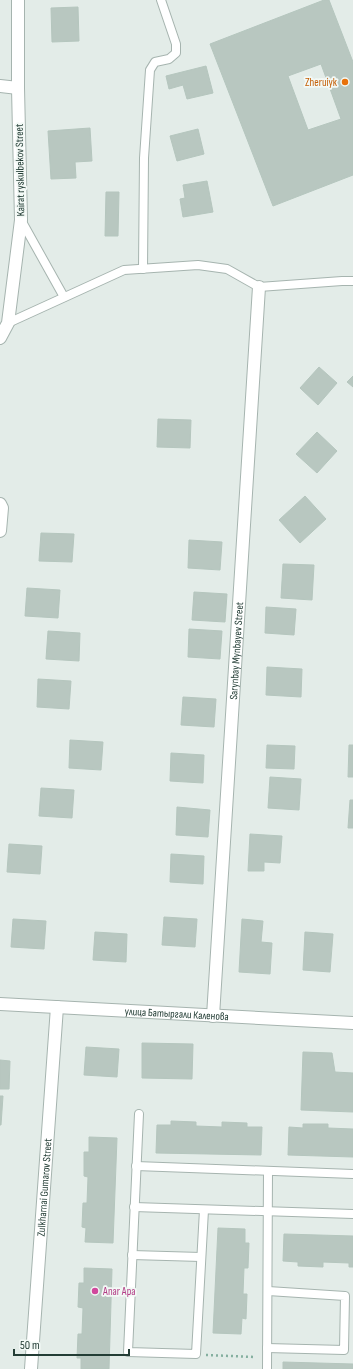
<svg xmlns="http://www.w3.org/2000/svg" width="353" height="1369" viewBox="0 0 353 1369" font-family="'Sofia Sans Condensed',sans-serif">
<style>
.building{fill:#b8c7c0;stroke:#b5c6be;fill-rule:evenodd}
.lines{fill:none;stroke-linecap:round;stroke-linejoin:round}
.service-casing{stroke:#a6b4af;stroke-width:10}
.minor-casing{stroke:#a6b4af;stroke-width:14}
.path{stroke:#84af9f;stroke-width:2.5;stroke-dasharray:2 3;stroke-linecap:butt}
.service{stroke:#fff;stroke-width:8}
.minor{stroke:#fff;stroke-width:12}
.food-dot{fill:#e8710a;stroke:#f3f9f6;stroke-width:1.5}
.hotel-dot{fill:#d1479c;stroke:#f3f9f6;stroke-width:1.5}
.labels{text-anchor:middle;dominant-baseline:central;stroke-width:3.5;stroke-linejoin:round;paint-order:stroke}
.food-label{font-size:11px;fill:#c56008;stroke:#f3f9f6;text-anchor:end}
.street-label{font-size:11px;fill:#233d35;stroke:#f3f9f6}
.hotel-label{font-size:11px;fill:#b23c85;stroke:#f3f9f6;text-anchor:start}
</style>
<rect width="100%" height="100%" fill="#e3ece8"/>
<!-- building -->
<g class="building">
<path d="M324,0H329L353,62V175L273,206L210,44ZM321,64L341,119L308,130L288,76Z"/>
<path d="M78,7L79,41L52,42L51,8Z"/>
<path d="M206,66L213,93L187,99L183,85L169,89L166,76Z"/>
<path d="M90,128L92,161L75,162L76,178L51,179L48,131Z"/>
<path d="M198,129L204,154L177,161L170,136Z"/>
<path d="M207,181L213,212L183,217L180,199L185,198L183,185Z"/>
<path d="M106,192H119L118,236H105Z"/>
<path d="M319,367L337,383L318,405L300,388Z"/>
<path d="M353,376V387L347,382Z"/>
<path d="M158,419L191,420L190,448L157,447Z"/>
<path d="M317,432L337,451L317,473L296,454Z"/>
<path d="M305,496L326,519L300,543L279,520Z"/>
<path d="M41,533L74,534L72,562L39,561Z"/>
<path d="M189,540L222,542L220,570L188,568Z"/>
<path d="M283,564L314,565L312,600L281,598Z"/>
<path d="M27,588L60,590L58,618L25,616Z"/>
<path d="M194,592L227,594L225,622L192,620Z"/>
<path d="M266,607L296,609L294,635L265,633Z"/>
<path d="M189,629L222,631L220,659L188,657Z"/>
<path d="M48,631L80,633L79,661L46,659Z"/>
<path d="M267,667L302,669L301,697L266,695Z"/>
<path d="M38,679L71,681L69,709L37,707Z"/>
<path d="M183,697L216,699L214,727L181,725Z"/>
<path d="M70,740L103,742L101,770L69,768Z"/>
<path d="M267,745L295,746L294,769L266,768Z"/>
<path d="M349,745H353V777H348Z"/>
<path d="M171,753L204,755L203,783L170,781Z"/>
<path d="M270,777L301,779L299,810L268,808Z"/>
<path d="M41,788L74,790L72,818L39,816Z"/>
<path d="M350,800H353V828H348Z"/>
<path d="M177,807L210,810L208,837L176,835Z"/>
<path d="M250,834L282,836L280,863L264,862V871H248Z"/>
<path d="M9,844L42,846L40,874L7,872Z"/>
<path d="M171,854L204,856L203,884L170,882Z"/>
<path d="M164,917L197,919L195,947L162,945Z"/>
<path d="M13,919L46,921L44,949L11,947Z"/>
<path d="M242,919L263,921L261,942L272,943L270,974L239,972Z"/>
<path d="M95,932L127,934L126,962L93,960Z"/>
<path d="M305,932L333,934L330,972L303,970Z"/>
<path d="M142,1043L193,1044L192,1079L142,1078Z"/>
<path d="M86,1047L119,1049L117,1077L84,1075Z"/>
<path d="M303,1052L332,1053L335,1072L353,1073V1112L301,1110Z"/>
<path d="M0,1060L10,1061L9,1089H0Z"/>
<path d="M0,1096H3L1,1125H0Z"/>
<path d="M171,1121L196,1122V1126L222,1127V1122L247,1123V1127H262L261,1155L156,1153L157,1125H171Z"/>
<path d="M303,1124H328V1128L353,1129V1157L288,1155L289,1127L303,1128Z"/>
<path d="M89,1137L117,1138L113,1243L85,1242L86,1228L82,1227L83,1203H87L88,1177L84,1176V1152H89Z"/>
<path d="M218,1228L245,1229V1243H249L248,1268H244L243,1294H247L246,1319L242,1318L241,1334L213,1333Z"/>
<path d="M284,1234L353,1236V1267H349V1263L323,1262V1267L298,1266V1262L283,1261Z"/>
<path d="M84,1268L112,1269L109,1369H81V1358H77L78,1334H82L83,1308L78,1307L79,1283H84Z"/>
<path d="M283,1362L353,1364V1369H283Z"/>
</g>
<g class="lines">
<defs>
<g id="service">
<path d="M21,220L64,297"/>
<path d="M143,269L144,158L150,70L155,62L169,59L176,53V44L161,0"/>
<path d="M8,323L124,270L198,265L227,269L259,287L342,281H353"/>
<path d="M139,1114L128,1352L196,1354L204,1210"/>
<path d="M136,1166L353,1174"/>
<path d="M134,1207L353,1214"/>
<path d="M132,1255L201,1257"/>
<path d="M267,1348L344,1350L345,1296L268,1291"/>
<path d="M267,1369L268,1171"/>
</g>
<g id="minor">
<path d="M0,86L18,88"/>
<path d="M0,338L8,323L21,220L18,88V0"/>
<path d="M0,504L2,508L0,531"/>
<path id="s1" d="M0,1004L353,1023"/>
<path id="s2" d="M213,1016L259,287"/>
<path id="s3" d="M31,1369L57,1007"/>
</g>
</defs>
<!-- service casing -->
<use href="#service" class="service-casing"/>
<!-- minor casing -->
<use href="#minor" class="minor-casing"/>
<!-- path -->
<path class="path" d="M206,1355L255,1357"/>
<!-- service -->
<use href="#service" class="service"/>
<!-- minor -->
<use href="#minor" class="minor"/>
</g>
<!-- markers -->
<circle class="food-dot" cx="345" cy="82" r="4"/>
<circle class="hotel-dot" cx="95" cy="1291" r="4"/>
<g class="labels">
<!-- food labels -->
<g class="food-label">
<text x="337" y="82">Zheruiyk</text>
</g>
<!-- street labels -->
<g class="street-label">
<text transform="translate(20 170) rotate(-91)">Kairat ryskulbekov Street</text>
<text stroke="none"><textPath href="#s2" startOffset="366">Sarynbay Mynbayev Street</textPath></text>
<text stroke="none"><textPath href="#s1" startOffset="177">улица Батыргали Каленова</textPath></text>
<text stroke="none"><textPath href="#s3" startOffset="182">Zulkharnai Gumarov Street</textPath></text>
</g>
<!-- hotel labels -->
<g class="hotel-label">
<text x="103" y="1291">Anar Apa</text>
</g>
</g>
<!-- scale -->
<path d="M14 1349v6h115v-6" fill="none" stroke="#233d35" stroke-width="2"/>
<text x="20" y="1349" font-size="12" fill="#233d35" stroke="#f3f9f6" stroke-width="3" paint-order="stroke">50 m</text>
</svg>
